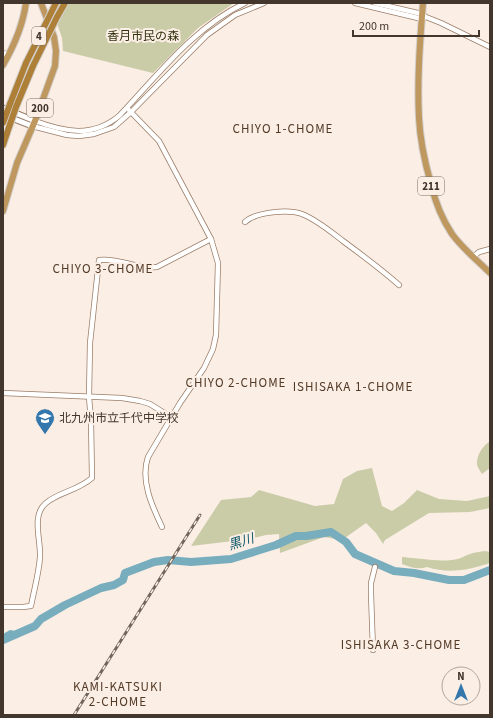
<svg xmlns="http://www.w3.org/2000/svg" width="493" height="718" viewBox="0 0 493 718" font-family="'Source Sans 3','Noto Sans JP',sans-serif">
<style>
.green{fill:#cacca8}
.water{fill:#78adbe}
.lines{fill:none;stroke-linecap:round;stroke-linejoin:round}
.river{stroke:#78adbe;stroke-width:8}
.tertiary-casing{stroke:#9a7d68;stroke-width:6}
.secondary-casing{stroke:#9a7d68;stroke-width:7}
.trunk-casing{stroke:#d2cfcd;stroke-width:8}
.motorway-casing{stroke:#d2cfcd;stroke-width:8}
.tertiary{stroke:#fff;stroke-width:4.5}
.secondary{stroke:#fff;stroke-width:5}
.trunk{stroke:#be985f;stroke-width:6}
.motorway{stroke:#ad7f37;stroke-width:6}
.rail-casing{stroke:#71655c;stroke-width:3}
.rail{stroke:#fbeee5;stroke-width:1.5;stroke-dasharray:4.5;stroke-linecap:butt}
.motorway-bridge-casing{stroke:#d2cfcd;stroke-width:8;stroke-linecap:butt}
.motorway-bridge{stroke:#ad7f37;stroke-width:6}
.labels{text-anchor:middle;dominant-baseline:central;stroke-width:4;stroke-linejoin:round;paint-order:stroke}
.shield{fill:#fbeee5;stroke:#7a6d64;stroke-width:1}
.shield-label{font-size:11px;font-weight:bold;fill:#42362d}
.park-label{font-size:12px;fill:#30310c;stroke:#fbeee5}
.poi-label{font-size:12px;fill:#42362d;stroke:#fbeee5;text-anchor:start}
.neighbourhood-label{font-size:13px;letter-spacing:1px;fill:#533a27;stroke:#fbeee5}
.water-label{font-size:13px;font-style:italic;fill:#0b5768;stroke:#fbeee5}
</style>
<rect width="100%" height="100%" fill="#fbeee5"/>
<!-- green -->
<g class="green">
<path d="M50,3H234L198,28L153,73L63,51L62,38Z"/>
<path d="M489,442H490V468L482,474C481,472 478,468 477,465C476,457 482,446 489,442Z"/>
<path d="M372,468L382,506L392,511L404,503L417,490L439,499L467,501L490,496V508L470,512L429,513L385,540L383,544L376,533L366,523L342,540L324,537L280,553L279,534L266,535L250,539L191,546L221,500L251,497L259,490L315,506L334,504L343,479L357,471Z"/>
<path d="M485,551L490,552V563C470,570 448,574 427,567C418,570 410,567 402,564V557C419,558 435,562 452,560C461,559 462,557 470,554C475,552 480,552 485,551Z"/>
</g>
<!-- water -->
<path class="water" d="M28,629L29,631L3,642V634L10,630L21,632Z"/>
<g class="lines">
<!-- river -->
<path class="river" d="M3,640L35,626L41,619L65,605L101,588L114,585L123,580L125,573L154,562L168,560L191,562L231,559L276,545L296,536H306L331,532L346,542L355,554L394,571L414,573L449,580H464L490,570"/>
<defs>
<g id="tertiary">
<path d="M355,3L422,19L424,18"/>
<path d="M375,3L422,14L426,17L441,23L490,47"/>
<path d="M3,53L9,55"/>
<path d="M127,108L159,141L211,239L218,263L216,335L213,349L204,368L180,403L148,457C140,480 152,506 162,527"/>
<path d="M35,121C65,132 92,138 119,116C157,76 194,27 245,3"/>
<path d="M32,126L67,135L79,136L94,134L114,127L131,112L207,35L235,15L264,3"/>
<path d="M245,222C256,212 288,209 302,214C317,220 330,231 343,241C362,255 381,269 399,285"/>
<path d="M473,257L479,252L490,249"/>
<path d="M3,393L122,398L140,401L150,404L172,418"/>
<path d="M3,607H23L31,606C34,590 39,573 40,557C41,540 31,515 46,503C59,492 77,491 92,478L91,421L89,397L90,343L99,260C118,257 138,270 157,267L211,239"/>
<path d="M373,650L371,594V583L375,567"/>
</g>
<g id="secondary">
<path d="M3,108L35,121"/>
<path d="M9,117L32,126"/>
</g>
<g id="trunk">
<path d="M423,3C420,41 417,80 419,118C420,140 425,163 431,184C435,201 442,219 452,234C463,249 477,260 490,273"/>
<path d="M3,65C14,46 23,24 26,3"/>
<path d="M3,211L17,163L35,121L55,66L56,51L54,37L41,3"/>
</g>
<g id="motorway">
<path d="M53,9L56,3"/>
<path d="M57,17L65,3"/>
<path d="M10,104L26,63"/>
<path d="M16,107L33,66"/>
<path d="M3,145L7,133"/>
</g>
</defs>
<!-- tertiary casing -->
<use href="#tertiary" class="tertiary-casing"/>
<!-- secondary casing -->
<use href="#secondary" class="secondary-casing"/>
<!-- trunk casing -->
<use href="#trunk" class="trunk-casing"/>
<!-- motorway casing -->
<use href="#motorway" class="motorway-casing"/>
<!-- tertiary -->
<use href="#tertiary" class="tertiary"/>
<!-- secondary -->
<use href="#secondary" class="secondary"/>
<!-- trunk -->
<use href="#trunk" class="trunk"/>
<!-- motorway -->
<use href="#motorway" class="motorway"/>
<defs>
<path id="rail" d="M74,715L200,515"/>
</defs>
<!-- rail casing -->
<use href="#rail" class="rail-casing"/>
<!-- rail -->
<use href="#rail" class="rail"/>
<defs>
<g id="motorway-bridge">
<path d="M26,63L53,9"/>
<path d="M33,66L57,17"/>
<path d="M3,123L10,104"/>
<path d="M7,133L16,107"/>
</g>
</defs>
<!-- motorway-bridge casing -->
<use href="#motorway-bridge" class="motorway-bridge-casing"/>
<!-- motorway-bridge -->
<use href="#motorway-bridge" class="motorway-bridge"/>
</g>
<!-- icons -->
<defs>
<symbol id="school-pin" viewBox="-11 -11 22 30"><path d="M0 17L-7.5 6A9.5 9.5 0 1 1 7.5 6Z" fill="#3377ad" stroke="#fbeee5"/><path d="M0-5L7-2L0 1L-7-2ZM-4 1L0 2.5L4 1V4Q0 6-4 4Z" fill="#fff"/></symbol>
</defs>
<g fill-rule="evenodd">
<use href="#school-pin" x="34" y="407" width="22" height="30"/>
</g>
<g class="labels">
<!-- shield labels -->
<g class="shield">
<rect x="32" y="27" width="14" height="18" rx="3"/>
<rect x="27" y="99" width="26" height="18" rx="3"/>
<rect x="418" y="177" width="26" height="18" rx="3"/>
</g>
<g class="shield-label">
<text x="39" y="36">4</text>
<text x="40" y="108">200</text>
<text x="431" y="186">211</text>
</g>
<!-- park labels -->
<g class="park-label">
<text x="143" y="36">香月市民の森</text>
</g>
<!-- poi labels -->
<g class="poi-label">
<text x="59" y="418">北九州市立千代中学校</text>
</g>
<!-- neighbourhood labels -->
<g class="neighbourhood-label">
<text x="283" y="129">CHIYO 1-CHOME</text>
<text x="103" y="269">CHIYO 3-CHOME</text>
<text x="236" y="383">CHIYO 2-CHOME</text>
<text x="353" y="387">ISHISAKA 1-CHOME</text>
<text x="401" y="645">ISHISAKA 3-CHOME</text>
<text x="118" y="687">KAMI-KATSUKI<tspan x="118" dy="15">2-CHOME</tspan></text>
</g>
<!-- water labels -->
<g class="water-label">
<text transform="translate(241 542) rotate(-17)">黒川</text>
</g>
</g>
<!-- border -->
<rect width="493" height="718" fill="none" stroke="#42362d" stroke-width="8"/>
<!-- north arrow -->
<g transform="translate(461 686)"><circle r="19" fill="#fbeee5" stroke="#b1a49b"/>
<path d="M0-3L7 15L0 10L-7 15Z" fill="#3377ad"/>
<text y="-6" font-size="11" font-weight="bold" text-anchor="middle" fill="#42362d">N</text>
</g>
<!-- scale -->
<path d="M353 30v6h126v-6" fill="none" stroke="#42362d" stroke-width="2"/>
<text x="359" y="30" font-size="12" fill="#42362d" stroke="#fbeee5" stroke-width="3" paint-order="stroke">200 m</text>
</svg>
